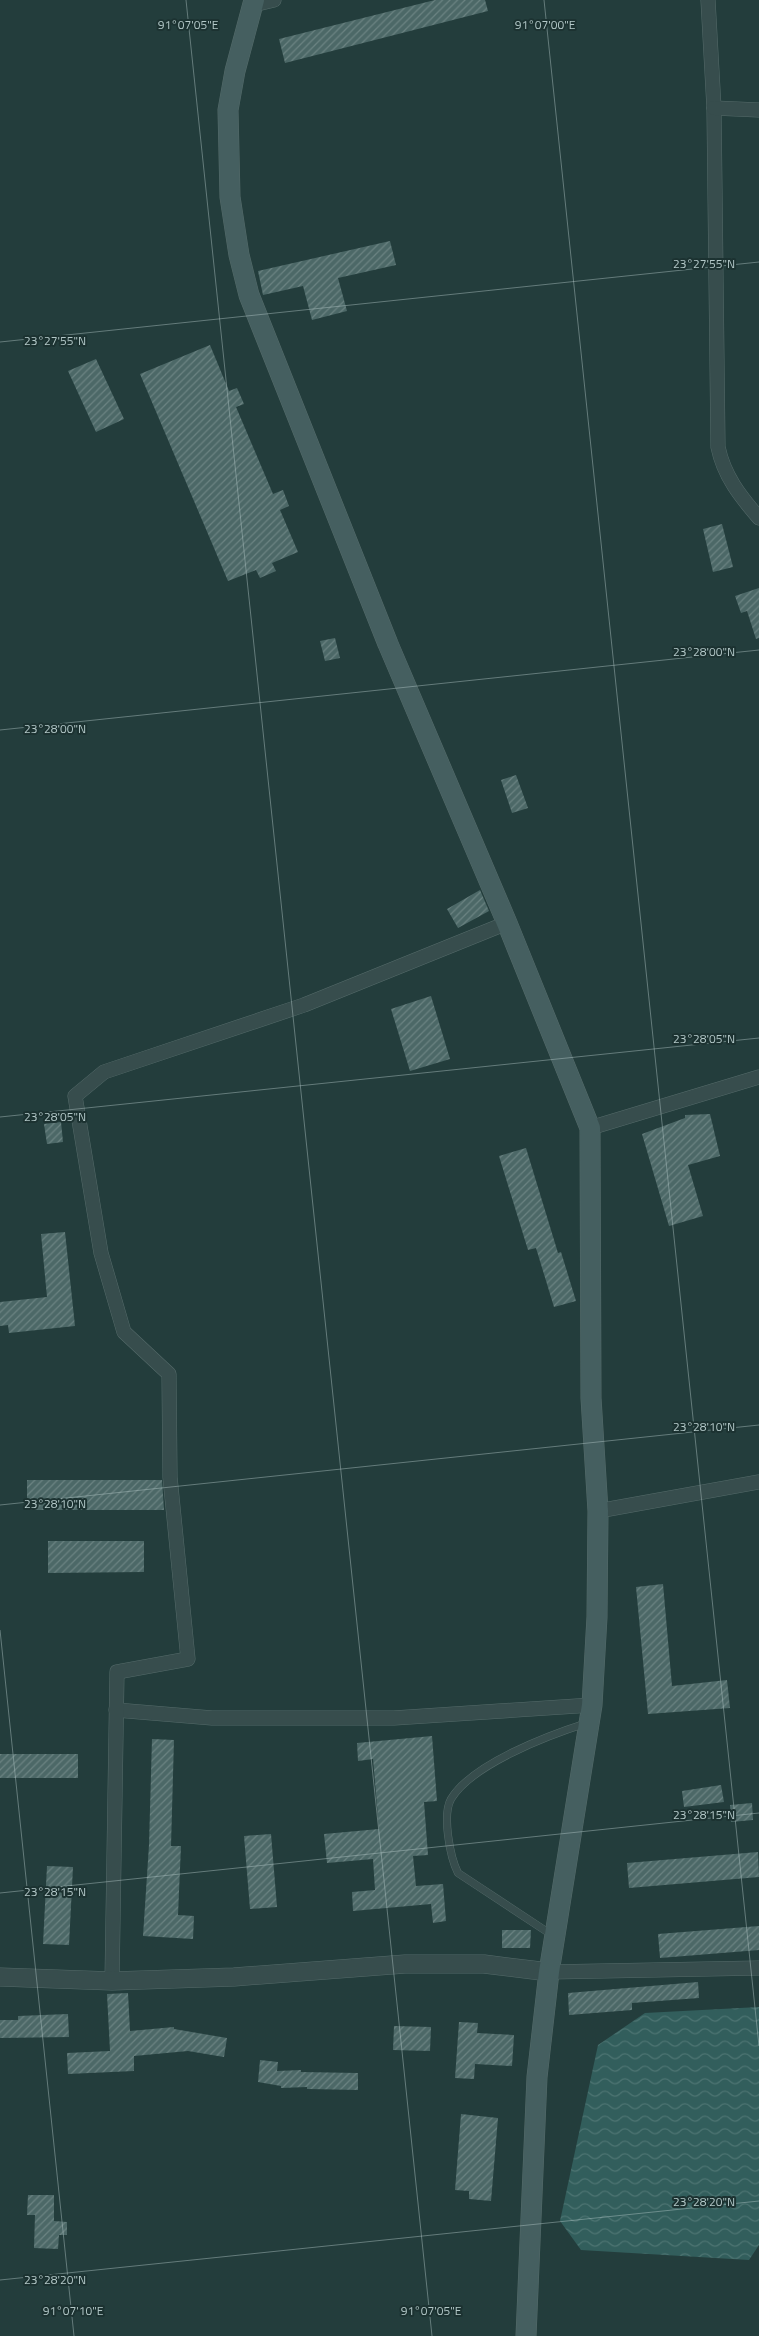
<svg xmlns="http://www.w3.org/2000/svg" width="759" height="2336" viewBox="0 0 759 2336" font-family="'Titillium Web',sans-serif">
<style>
.water{fill:url(#water-waves)}
.building{fill:url(#building-hatch)}
.lines{fill:none;stroke-linecap:round;stroke-linejoin:round}
.service-casing{stroke:#556b6a;stroke-width:8}
.minor-casing{stroke:#556b6a;stroke-width:15}
.tertiary-casing{stroke:#556b6a;stroke-width:19}
.secondary-casing{stroke:#556b6a;stroke-width:21}
.service{stroke:#374d4d;stroke-width:7}
.minor{stroke:#374d4d;stroke-width:14}
.tertiary{stroke:#374d4d;stroke-width:18}
.secondary{stroke:#455f60;stroke-width:20}
.ticks{fill:none;stroke:#b3c8c8;stroke-width:1;stroke-opacity:0.45}
.ticks-label{font-size:12px;text-anchor:middle;fill:#b3c8c8;stroke:#1c3231;stroke-width:4;stroke-linejoin:round;paint-order:stroke}
</style>
<defs>
<pattern id="water-waves" width="16" height="10" patternUnits="userSpaceOnUse" patternTransform="scale(1.25)"><rect width="16" height="10" fill="#325e5c"/><path d="M0 5q4-4 8 0t8 0" fill="none" stroke="#4d7472"/></pattern>
<pattern id="building-hatch" width="6" height="6" patternUnits="userSpaceOnUse" patternTransform="scale(1.25)"><rect width="6" height="6" fill="#4c6867"/><path d="M-1 1l2-2M0 6l6-6M5 7l2-2" fill="none" stroke="#6b8382"/></pattern>
</defs>
<rect width="100%" height="100%" fill="#233d3c"/>
<!-- water -->
<path class="water" d="M759,2007V2245L749,2260L581,2250L560,2221L598,2045L645,2013Z"/>
<!-- building -->
<g class="building">
<path d="M435,0H485L488,11L285,63L279,39Z"/>
<path d="M390,241L396,265L338,278L347,311L312,320L303,286L263,295L258,271Z"/>
<path d="M210,345L229,391L237,388L244,404L236,407L273,494L283,490L289,506L280,510L298,552L272,563L276,571L260,578L256,570L228,581L140,374Z"/>
<path d="M96,359L124,419L96,432L68,371Z"/>
<path d="M722,524L733,567L713,572L703,529Z"/>
<path d="M759,588V638L756,639L747,611L741,613L735,596Z"/>
<path d="M335,638L340,658L325,661L320,641Z"/>
<path d="M516,775L528,808L512,813L501,780Z"/>
<path d="M480,890L489,911L458,928L447,909Z"/>
<path d="M431,996L450,1059L410,1071L391,1009Z"/>
<path d="M710,1114L720,1156L688,1165L703,1216L669,1226L642,1134L685,1118V1115Z"/>
<path d="M61,1122L63,1142L47,1144L44,1124Z"/>
<path d="M526,1148L558,1253L561,1252L576,1301L554,1307L536,1248L528,1250L499,1156Z"/>
<path d="M65,1232L75,1326L9,1333L8,1325L0,1326V1302L47,1297L41,1234Z"/>
<path d="M27,1480H162L164,1510H27Z"/>
<path d="M48,1541H144V1572L48,1573Z"/>
<path d="M663,1584L672,1686L727,1680L730,1708L648,1714L636,1587Z"/>
<path d="M432,1736L437,1801L424,1802L428,1855L413,1856L416,1886L443,1884L446,1921L433,1923L431,1904L353,1911L352,1892L375,1890L373,1859L327,1863L324,1834L379,1829L373,1759L358,1761L357,1743Z"/>
<path d="M152,1739L174,1740L171,1846H181L178,1915L194,1916L193,1939L143,1936L149,1845Z"/>
<rect x="0" y="1754" width="78" height="24"/>
<path d="M721,1785L724,1802L684,1807L682,1791Z"/>
<path d="M752,1803L753,1820L731,1822L730,1805Z"/>
<path d="M271,1834L277,1907L250,1909L244,1836Z"/>
<path d="M758,1852L759,1877L629,1888L627,1863Z"/>
<path d="M47,1866L73,1867L69,1945L43,1944Z"/>
<path d="M759,1926V1950L660,1958L658,1934Z"/>
<path d="M502,1930H531L530,1948H502Z"/>
<path d="M698,1982L699,1998L632,2003V2010L569,2015L568,1993Z"/>
<path d="M128,1993L130,2031L174,2027V2029L227,2038L224,2057L188,2051L134,2056V2071L68,2074L67,2053L110,2051L107,1994Z"/>
<path d="M68,2014L69,2037L0,2038V2020H18V2016Z"/>
<path d="M459,2022L478,2023L477,2033L514,2035L512,2066L475,2064L474,2079L455,2078Z"/>
<path d="M394,2026L431,2027L430,2051L393,2050Z"/>
<path d="M260,2060L278,2062L277,2071L301,2070V2072L358,2073V2090L307,2089V2087L281,2088V2086L258,2082Z"/>
<path d="M461,2114L498,2118L491,2201L469,2199V2191L455,2190Z"/>
<path d="M28,2195H54V2221L67,2222V2235H59L58,2249L34,2248L35,2215H27Z"/>
</g>
<g class="lines">
<defs>
<path id="service" d="M552,1935L458,1873C450,1857 442,1815 451,1799C472,1764 549,1735 587,1723"/>
<g id="minor">
<path d="M708,0L714,108L718,447C724,476 740,496 759,518"/>
<path d="M253,5L274,0"/>
<path d="M714,108L759,110"/>
<path d="M590,1128L759,1077"/>
<path d="M598,1511L759,1482"/>
<path d="M116,1710L212,1718H394L592,1705"/>
<path d="M549,1972L759,1968"/>
<path d="M112,1981L117,1672L188,1659L170,1477L169,1374L124,1332L101,1253L75,1096L104,1072L304,1005L507,923"/>
</g>
<path id="tertiary" d="M0,1977L112,1981L234,1977L405,1964H484L549,1972"/>
<path id="secondary" d="M254,0L235,71L228,110L230,197L239,255L249,295L388,644L507,923L590,1128L591,1398L598,1511L597,1617L592,1705L549,1972L537,2077L526,2336"/>
</defs>
<!-- service casing -->
<use href="#service" class="service-casing"/>
<!-- minor casing -->
<use href="#minor" class="minor-casing"/>
<!-- tertiary casing -->
<use href="#tertiary" class="tertiary-casing"/>
<!-- secondary casing -->
<use href="#secondary" class="secondary-casing"/>
<!-- service -->
<use href="#service" class="service"/>
<!-- minor -->
<use href="#minor" class="minor"/>
<!-- tertiary -->
<use href="#tertiary" class="tertiary"/>
<!-- secondary -->
<use href="#secondary" class="secondary"/>
</g>
<!-- ticks -->
<path class="ticks" d="M186,0L432,2336M544,0L759,2046M0,342L759,262M0,730L759,650M0,1117L759,1038M0,1505L759,1425M0,1630L74,2336M0,1893L759,1813M0,2280L759,2201"/>
<g class="ticks-label">
<text x="188" y="29">91°07'05"E</text>
<text x="545" y="29">91°07'00"E</text>
<text x="704" y="268">23°27'55"N</text>
<text x="55" y="345">23°27'55"N</text>
<text x="704" y="656">23°28'00"N</text>
<text x="55" y="733">23°28'00"N</text>
<text x="704" y="1043">23°28'05"N</text>
<text x="55" y="1121">23°28'05"N</text>
<text x="704" y="1431">23°28'10"N</text>
<text x="55" y="1508">23°28'10"N</text>
<text x="704" y="1819">23°28'15"N</text>
<text x="55" y="1896">23°28'15"N</text>
<text x="704" y="2206">23°28'20"N</text>
<text x="55" y="2284">23°28'20"N</text>
<text x="73" y="2315">91°07'10"E</text>
<text x="431" y="2315">91°07'05"E</text>
</g>
</svg>
